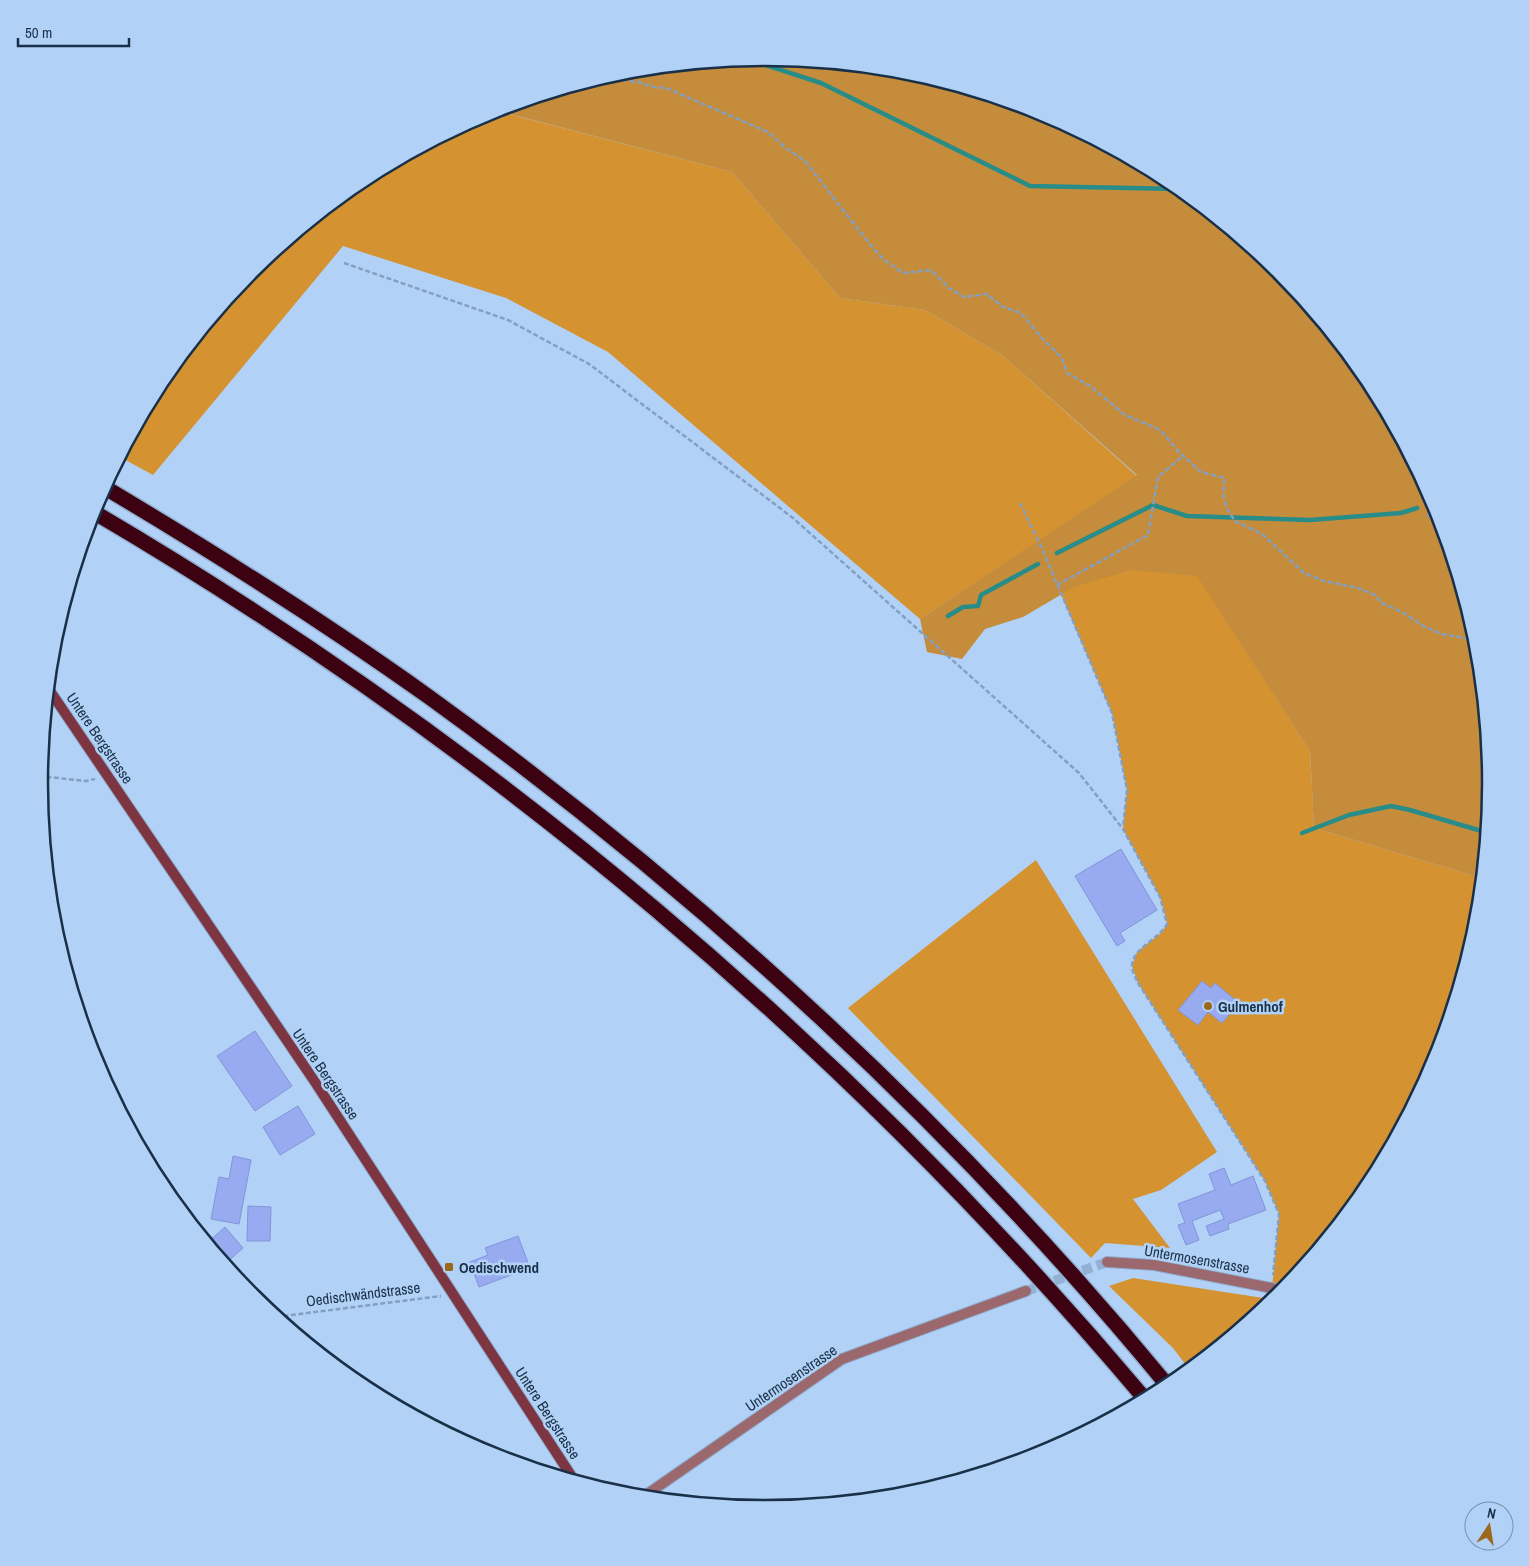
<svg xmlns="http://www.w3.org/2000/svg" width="1529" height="1566" viewBox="0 0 1529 1566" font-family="'Archivo Narrow',sans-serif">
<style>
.green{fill:#d49230}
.forest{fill:#c58c3b}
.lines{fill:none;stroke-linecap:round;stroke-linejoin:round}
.stream{stroke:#288c89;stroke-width:4.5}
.building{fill:#98abf1;stroke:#8294d9}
.minor-tunnel{stroke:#93b1d3;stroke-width:10;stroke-dasharray:10 5;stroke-linecap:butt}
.minor-casing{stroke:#90aed0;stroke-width:12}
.secondary-casing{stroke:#90aed0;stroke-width:12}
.motorway-casing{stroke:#90aed0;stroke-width:18}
.path{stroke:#83a0c2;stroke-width:2.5;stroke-dasharray:5 2.5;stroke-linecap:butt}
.minor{stroke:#9b686d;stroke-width:10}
.secondary{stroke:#7d3541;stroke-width:10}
.motorway{stroke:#3d0212;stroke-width:15}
.poi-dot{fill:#9b681d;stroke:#b1d1f6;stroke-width:2}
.labels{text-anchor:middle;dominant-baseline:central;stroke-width:5;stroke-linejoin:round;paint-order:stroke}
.street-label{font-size:15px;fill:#1a3049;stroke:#b1d1f6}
.poi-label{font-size:15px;font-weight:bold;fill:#1a3049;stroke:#b1d1f6;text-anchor:start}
.rim{fill:none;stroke:#1a3049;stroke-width:2.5}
</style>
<rect width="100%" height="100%" fill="#b1d1f6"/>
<!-- green -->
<g class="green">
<path d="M494,110L732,172L840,298L925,310L1002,355L1137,476L920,619L608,352L506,298L343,246L153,475L120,457L161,380L252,270L362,179L487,112Z"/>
<path d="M1121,560L1198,576L1310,751L1314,828L1481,878L1476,925L1435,1061L1368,1186L1281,1292L1272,1288L1279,1214L1265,1181L1138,983L1132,966L1137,952L1162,932L1167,924L1164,911L1160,897L1123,829L1127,790L1112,713L1057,585Z"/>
<path d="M1036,860L1217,1152L1161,1190L1133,1199L1170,1248L1105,1243L1091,1258L848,1008Z"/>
<path d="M1133,1278L1270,1299L1273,1300L1189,1369L1173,1348L1109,1286Z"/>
</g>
<!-- forest -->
<path class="forest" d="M765,57L906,71L1042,113L1168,180L1278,270L1368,380L1435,506L1476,642L1490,783L1481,878L1314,828L1310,751L1197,576L1131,570L1074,587L1023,617L985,629L962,659L927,652L920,619L1137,475L1002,355L925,310L840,298L732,172L495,110L623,71Z"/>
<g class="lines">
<!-- stream -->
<g class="stream">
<path d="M747,59L821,83L1030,186L1179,189"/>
<path d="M1057,553L1153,505L1187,516L1310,520L1401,513L1417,508"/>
<path d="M948,616L963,607L978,606L981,595L1038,564"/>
<path d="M1302,833L1349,815L1391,806L1410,810L1485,832"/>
</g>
</g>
<!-- building -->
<g class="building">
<path d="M1121,849L1157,910L1120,933L1125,941L1117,946L1075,876Z"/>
<path d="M1202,981L1211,988L1215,983L1239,1003L1222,1023L1208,1012L1198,1025L1178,1010Z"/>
<path d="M255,1031L292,1086L255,1111L217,1056Z"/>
<path d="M298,1106L315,1134L280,1155L263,1127Z"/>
<path d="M233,1156L251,1160L239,1224L211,1219L219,1177L229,1179Z"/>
<path d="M1224,1168L1231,1185L1253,1176L1266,1210L1228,1224L1229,1229L1210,1236L1206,1226L1224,1219L1220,1210L1192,1221L1199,1240L1186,1245L1178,1225L1185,1223L1178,1204L1215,1190L1209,1174Z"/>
<path d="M248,1206L271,1207L270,1241H247Z"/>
<path d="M225,1227L243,1248L225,1264L207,1243Z"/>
<path d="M518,1236L530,1268L479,1287L470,1262L488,1255L485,1248Z"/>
</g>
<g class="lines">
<!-- minor-tunnel -->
<path class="minor-tunnel" d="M1026,1291L1107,1262"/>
<defs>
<g id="minor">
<path d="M1107,1262L1154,1265L1272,1288L1281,1292"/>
<path d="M643,1497L842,1359L1026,1291"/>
</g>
<path id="secondary" d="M48,688L315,1082L574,1480"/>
<g id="motorway">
<path d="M104,487C215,553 324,622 429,697C702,894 954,1126 1168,1386"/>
<path d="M92,511C491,745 847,1045 1145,1399"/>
</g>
</defs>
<!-- minor casing -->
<use href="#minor" class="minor-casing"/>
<!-- secondary casing -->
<use href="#secondary" class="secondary-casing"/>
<!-- motorway casing -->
<use href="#motorway" class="motorway-casing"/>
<!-- path -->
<g class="path">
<path d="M600,78L638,82L654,87L666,88L768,132L786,148L805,161L868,242L883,259L903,273L931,270L949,288L964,297L987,294L1003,307L1021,313L1040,336L1062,358L1067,373L1090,386L1125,415L1156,428L1163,433L1178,451L1201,472L1225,478L1223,494L1227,509L1235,521L1262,534L1304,573L1324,581L1358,588L1375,595L1382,603L1402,612L1425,627L1442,634L1476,640"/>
<path d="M344,263L508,320L589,364L793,518L1079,773L1123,829L1160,897L1167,924C1158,940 1134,947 1132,965C1131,970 1136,978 1138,983L1265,1181L1279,1214L1273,1275"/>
<path d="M1427,490L1429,518L1440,523"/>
<path d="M1020,503L1044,553L1112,713L1127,790L1123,827"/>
<path d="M1057,585L1148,535L1158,477L1183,456"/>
<path d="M39,776L86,781L95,779"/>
<path d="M276,1317L441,1296"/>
</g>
<!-- minor -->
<use href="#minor" class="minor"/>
<!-- secondary -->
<use href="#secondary" class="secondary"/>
<!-- motorway -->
<use href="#motorway" class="motorway"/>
</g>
<!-- markers -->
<g class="poi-dot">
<circle cx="1208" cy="1006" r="5"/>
<rect x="444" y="1262" width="10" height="10" rx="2.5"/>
</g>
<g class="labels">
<!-- street labels -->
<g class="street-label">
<text transform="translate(100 738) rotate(56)">Untere Bergstrasse</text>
<text transform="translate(326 1074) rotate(56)">Untere Bergstrasse</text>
<text transform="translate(1197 1259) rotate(10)">Untermosenstrasse</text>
<text transform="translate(363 1294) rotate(-7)">Oedischwändstrasse</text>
<text transform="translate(791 1378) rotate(-34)">Untermosenstrasse</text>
<text transform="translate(548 1413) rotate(57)">Untere Bergstrasse</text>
</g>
<!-- poi labels -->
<g class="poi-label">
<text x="1218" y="1006">Gulmenhof</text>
<text x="459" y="1267">Oedischwend</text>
</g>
</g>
<!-- crop -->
<path d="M0 0H1529V1566H0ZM48 783a717 717 0 1 1 1434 0a717 717 0 1 1-1434 0Z" fill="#b1d1f6" fill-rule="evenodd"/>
<path class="rim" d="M48 783a717 717 0 1 1 1434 0a717 717 0 1 1-1434 0Z"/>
<!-- north arrow -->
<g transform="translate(1489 1526) rotate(12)"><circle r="24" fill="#b1d1f6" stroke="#7591b1"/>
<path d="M0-4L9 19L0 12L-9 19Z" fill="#9b681d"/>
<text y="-8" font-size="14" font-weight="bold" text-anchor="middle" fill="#1a3049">N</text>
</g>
<!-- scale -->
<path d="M18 38v8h111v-8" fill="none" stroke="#1a3049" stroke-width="2.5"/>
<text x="25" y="38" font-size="15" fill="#1a3049" stroke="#b1d1f6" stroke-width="4" paint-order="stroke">50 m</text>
</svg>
